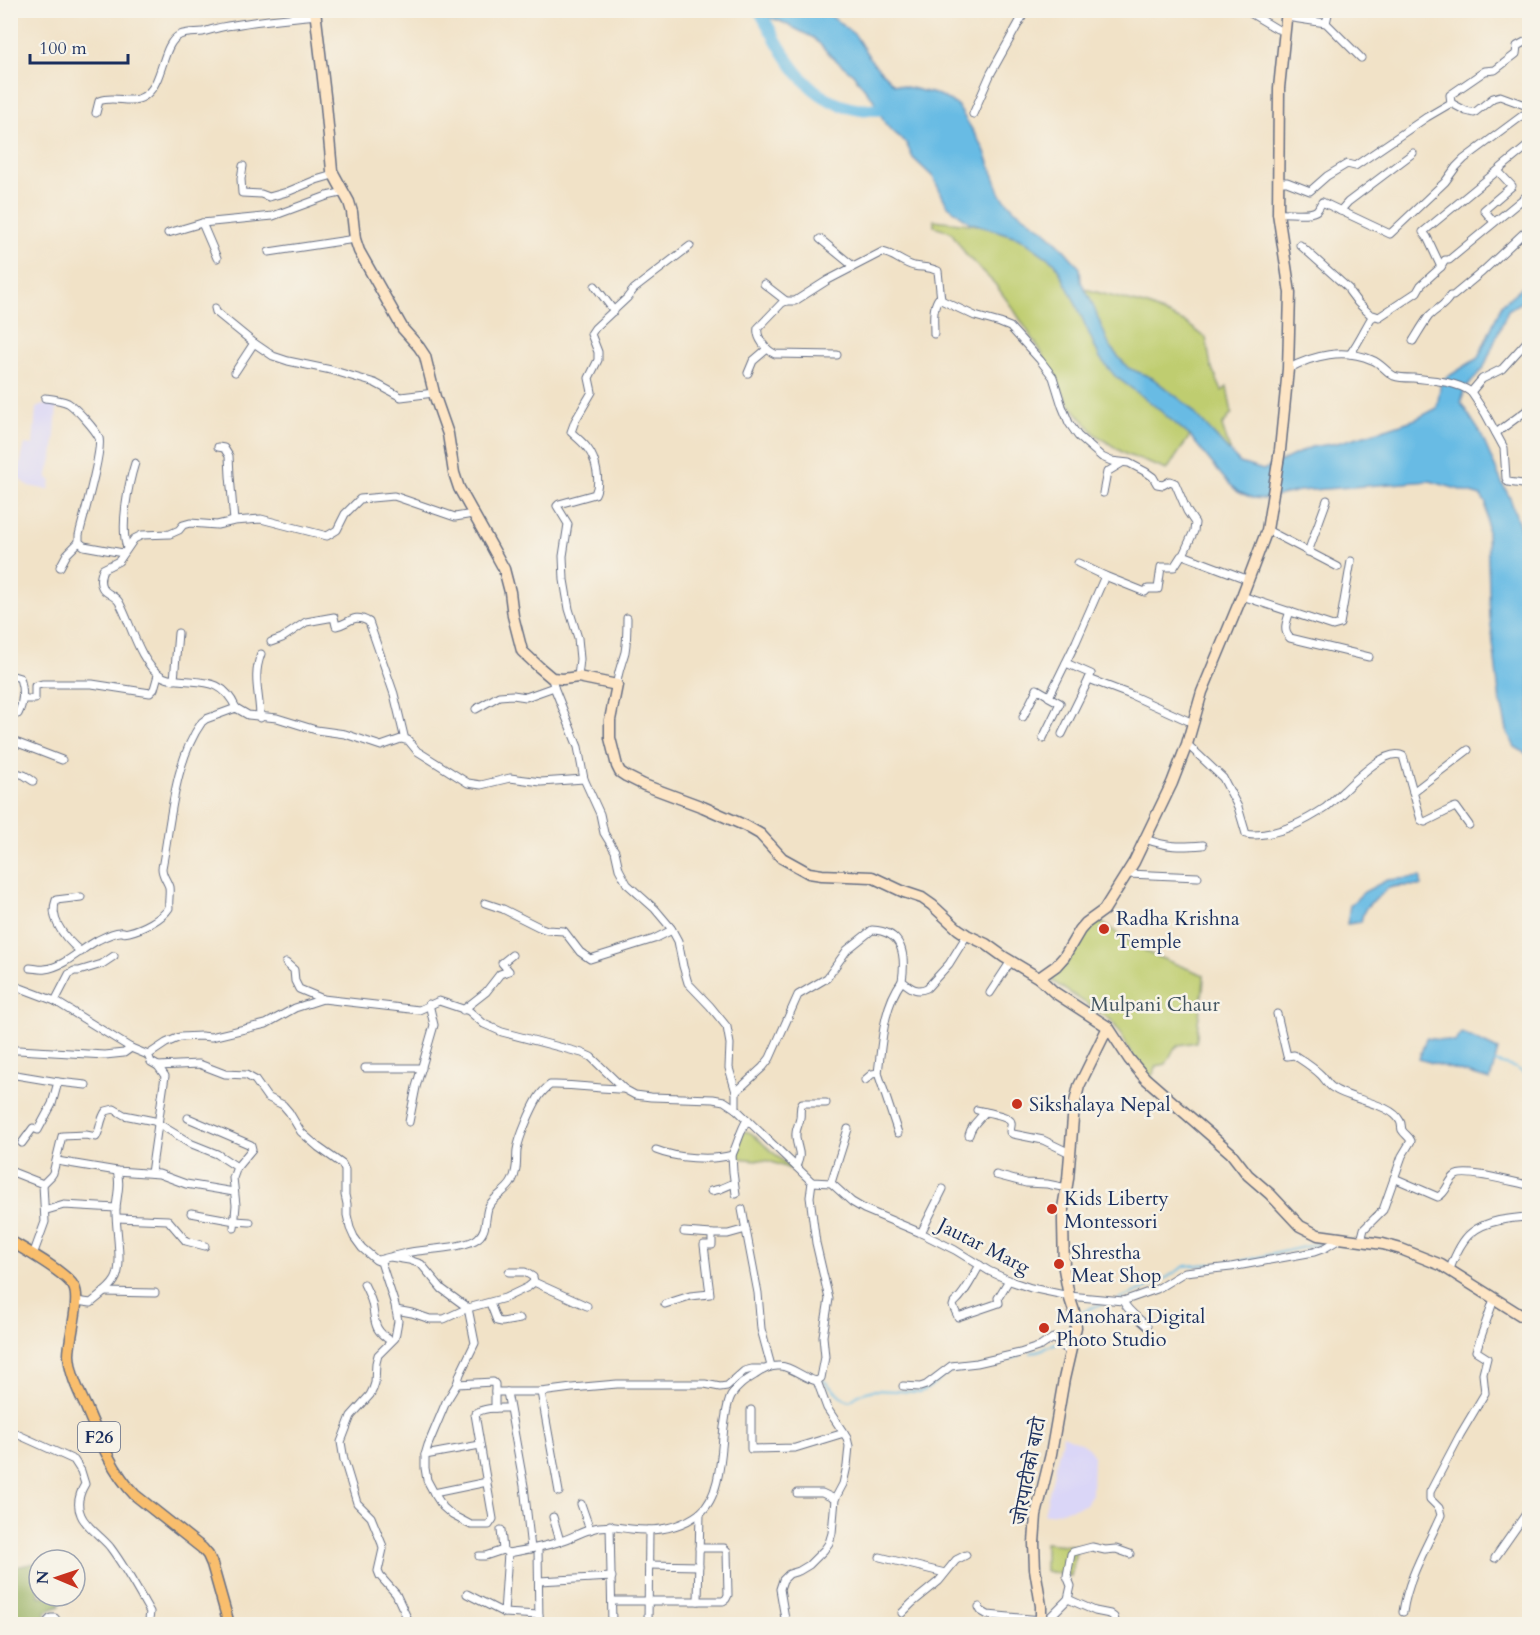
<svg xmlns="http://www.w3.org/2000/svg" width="1540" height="1635" viewBox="0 0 1540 1635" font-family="Cardo,'Noto Serif Devanagari',serif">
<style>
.built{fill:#dad6f7}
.green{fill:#bfcd6f;stroke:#6d7e66;stroke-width:1.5}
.forest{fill:#97b062;stroke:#597060;stroke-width:1.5}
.water{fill:#68bbe4;stroke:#4275a1;stroke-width:1.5}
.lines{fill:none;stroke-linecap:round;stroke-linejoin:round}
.stream{stroke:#68bbe4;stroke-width:2}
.river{stroke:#68bbe4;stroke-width:12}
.street-casing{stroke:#666e83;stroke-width:9}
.secondary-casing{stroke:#666e83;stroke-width:13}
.primary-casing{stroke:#666e83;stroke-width:13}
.street{stroke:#fff;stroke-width:7}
.secondary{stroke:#fde5c5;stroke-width:10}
.primary{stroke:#f9be6d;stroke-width:10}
.poi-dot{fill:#c8321e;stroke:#f7f3e8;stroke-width:2}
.labels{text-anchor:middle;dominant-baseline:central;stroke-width:5;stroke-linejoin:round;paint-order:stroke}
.shield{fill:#f7f3e8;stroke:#5d6a87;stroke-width:1.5}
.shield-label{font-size:18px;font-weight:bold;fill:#1b2f5e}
.poi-label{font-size:20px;fill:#1b2f5e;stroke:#f7f3e8;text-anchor:start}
.park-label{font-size:20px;fill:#445662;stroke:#f7f3e8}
.street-label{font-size:20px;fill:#1b2f5e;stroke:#f7f3e8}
</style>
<rect width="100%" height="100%" fill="#f7f3e8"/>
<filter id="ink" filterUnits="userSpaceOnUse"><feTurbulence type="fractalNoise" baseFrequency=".0167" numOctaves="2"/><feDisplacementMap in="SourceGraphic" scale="12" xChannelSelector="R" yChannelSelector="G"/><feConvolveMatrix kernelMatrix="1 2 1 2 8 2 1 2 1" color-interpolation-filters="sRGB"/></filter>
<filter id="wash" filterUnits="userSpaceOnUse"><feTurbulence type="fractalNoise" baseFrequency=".008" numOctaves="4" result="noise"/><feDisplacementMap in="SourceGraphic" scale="24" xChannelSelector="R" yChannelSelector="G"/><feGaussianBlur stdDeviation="1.35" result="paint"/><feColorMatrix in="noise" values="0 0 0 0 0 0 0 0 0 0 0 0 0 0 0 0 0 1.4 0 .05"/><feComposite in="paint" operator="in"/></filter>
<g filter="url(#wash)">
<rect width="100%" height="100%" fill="#f1e2c7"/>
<!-- built -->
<g class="built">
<path d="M55,404L57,406L54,449H53L52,459L47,478L51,480L49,490L29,486L17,477L25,444L33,445L36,408L43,405Z"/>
<path d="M1063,1435L1083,1444L1089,1448L1093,1455L1092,1494L1085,1505L1050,1514H1044Z"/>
</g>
<!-- green -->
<g class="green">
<path d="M934,220L978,225L1020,238L1055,263L1115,376L1150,402L1190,436L1167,470L1125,454L1096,435L1069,404L1040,350L1014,310L995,284L967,256L951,232L934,226Z"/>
<path d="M1085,289L1148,306L1186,323L1206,338L1211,366L1222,391L1227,387L1232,413L1222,426L1232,456L1186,404L1152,378L1128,368L1110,347Z"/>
<path d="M1100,921L1128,941L1153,955L1204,975C1204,992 1200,1007 1198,1023C1197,1030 1198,1036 1196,1042L1179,1045L1174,1049L1166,1064L1157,1066L1150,1079L1131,1053L1122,1036L1111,1020L1052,981L1053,975L1066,964L1089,926Z"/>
<path d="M745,1131L751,1133L793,1170L769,1161L737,1158L741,1135Z"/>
<path d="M1045,1543L1077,1546L1071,1576L1045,1571Z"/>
</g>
<!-- forest -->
<path class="forest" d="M39,1562V1596H59L60,1606L45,1612L47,1624H11V1568Z"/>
<!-- water -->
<g class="water">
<path d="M822,10L827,13L855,35L873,63L894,84L939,95L957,105L984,149L1001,195L1014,209L1044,230L1061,246L1080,268L1081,282L1090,298L1110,347L1128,368L1152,378L1186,404L1240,463L1263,470L1311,447L1337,443L1389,428L1416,419L1437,408L1441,381L1478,358L1502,304L1529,281V297L1508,310L1483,369L1465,388L1461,403L1480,432L1502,483L1510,498L1527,548L1530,563L1529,764L1527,754L1515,747L1508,734L1499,694L1490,617L1486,503L1481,496L1430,481L1299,491L1264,499L1253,498L1238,492L1223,477L1190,436L1150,402L1115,376L1100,358L1074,300L1055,263L1020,238L969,222L947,205L933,177L913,158L906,143L886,125L873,99L853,74L832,57L814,38L780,21L751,11Z"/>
<path d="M1421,877V886C1410,886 1397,884 1387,889C1383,892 1380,897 1376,899C1366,905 1363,911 1361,922L1347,924L1350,905L1364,892L1387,880Z"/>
<path d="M1462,1033L1498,1050L1490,1080L1419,1059L1426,1038L1455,1042Z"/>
</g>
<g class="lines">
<!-- stream -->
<g class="stream">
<path d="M1495,1062L1516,1068L1530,1077"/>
<path d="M1119,1299L1160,1282L1185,1266L1237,1262L1322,1243"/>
<path d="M1079,1316C1086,1308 1098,1305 1108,1303"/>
<path d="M1031,1353L1043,1349L1063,1340L1071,1325"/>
<path d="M823,1380L843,1398L850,1401L860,1394L873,1390L920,1392L927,1389L950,1372L980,1368L1020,1356"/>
</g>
<!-- river -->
<path class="river" d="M759,10C783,52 804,100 856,109C868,110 882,111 893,107"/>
</g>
</g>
<g filter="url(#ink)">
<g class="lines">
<defs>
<g id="street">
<path d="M1245,10L1277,29L1284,31"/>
<path d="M1286,17L1326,23L1361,58"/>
<path d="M1326,23L1329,10"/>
<path d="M1451,103L1466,111L1474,113L1493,98L1500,96L1530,107"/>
<path d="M96,113L99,101C116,94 132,107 147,94C164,80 162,43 180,35C187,32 196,33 203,32C213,29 224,26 234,25C261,20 289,18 316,15"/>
<path d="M973,114L991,73L1026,10"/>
<path d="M243,166L241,179L242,193L261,194L269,197L287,192L316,180L333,175"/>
<path d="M1279,182H1287L1310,191L1327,176L1347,164L1355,166L1427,117L1451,103L1450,95L1485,71L1495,70L1516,54L1517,46L1530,39"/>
<path d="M1340,211L1348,202L1413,153"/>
<path d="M1278,213C1288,212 1311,216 1317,210C1319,208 1320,205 1322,202L1390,234L1445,182L1456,167L1464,159L1530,110"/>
<path d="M1494,222L1484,210L1512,186L1498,171"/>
<path d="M202,223L217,258"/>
<path d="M168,233L202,223L273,216L327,196L345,192"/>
<path d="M820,239L853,266"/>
<path d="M1300,245L1349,289V291L1358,303L1373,317"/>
<path d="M269,252L355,239"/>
<path d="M1441,267L1427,237L1423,232L1530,144"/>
<path d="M764,284L786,301"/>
<path d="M595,286L614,311"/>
<path d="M215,308L216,312L254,343L273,356L288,361L331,370L375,383L401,397L434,393"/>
<path d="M934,334C934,322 932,309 938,299L941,300L975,316L1000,323L1010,327L1040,360L1053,377L1062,406L1069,423L1078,436L1102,457L1111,461L1129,463L1146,472L1153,477L1157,484L1163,485L1170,481L1175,483L1187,511L1195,523L1194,531L1183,555"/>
<path d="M1413,341C1418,333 1423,324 1429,316C1437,308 1445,306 1450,296H1453L1482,272L1530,227"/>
<path d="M1350,354C1359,342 1365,328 1373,315L1379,317L1417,292L1421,285L1441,267L1445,260H1449L1530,193"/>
<path d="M837,355L775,354C766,350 756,338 758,328L782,303L786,301H795L828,280L882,252C894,254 902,263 914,266C923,268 928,266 938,271L941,300"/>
<path d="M1288,369C1313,355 1344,348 1372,360C1381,363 1386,372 1394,376C1399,378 1407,378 1413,378C1431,380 1455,381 1471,392L1482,379L1502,369L1530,338"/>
<path d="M235,372L254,343"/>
<path d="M748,373L753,361L767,349"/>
<path d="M1471,392L1485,413L1504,448L1506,478L1508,482L1530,485"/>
<path d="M45,398C52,399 61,400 68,403C76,408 96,430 99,438C103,450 83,518 79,535V542L84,546L123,553"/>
<path d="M1496,433L1530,408"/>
<path d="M218,447L224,448L229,456L230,476L234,521"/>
<path d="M1103,493L1107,472L1122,463"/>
<path d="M1267,530L1338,567"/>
<path d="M127,548C120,527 128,485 135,463"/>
<path d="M1308,552L1327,500"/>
<path d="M1078,563L1105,576L1145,592L1148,589H1158L1161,567H1174L1181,556L1183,555L1249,580"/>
<path d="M60,567L67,554L79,542"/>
<path d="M1242,596L1333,626L1340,624L1351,561"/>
<path d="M1290,611C1287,621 1282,630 1290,638L1369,657"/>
<path d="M271,642L282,638L306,622L334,617L336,626C351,623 353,613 369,622L394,694L405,740"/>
<path d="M1066,663L1091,674L1089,679"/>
<path d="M10,675L20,678C24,691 24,702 18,714H10"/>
<path d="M578,677L580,659L578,638L569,609L564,580L563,556L568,524L557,506L559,504L595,494C601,483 596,459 588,449C583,442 577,438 571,432L575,421L592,392L589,378L598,360V352L591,334L595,328L627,298L634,289L690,246"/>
<path d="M552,678L554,687L578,747L584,779L600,814L604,833L615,851L619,869L627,884L655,909L671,928L678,941L683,966L688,983L710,1006L727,1027L730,1044L729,1068L736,1092V1109"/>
<path d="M174,680L178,633"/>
<path d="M617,685C617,674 622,663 625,652C627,641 627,630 627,618"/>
<path d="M23,699H35V686L42,684H92L150,693L154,689L158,675"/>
<path d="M236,708C223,679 205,683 178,680C172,680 164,678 160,675C140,663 130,621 119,602C115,595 105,594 102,587C99,581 101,575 103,569L119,561L134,539L142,535L170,534L179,530L183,525L190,523L217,525L234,521L261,519L327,536L337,530L345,514L360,499L394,496L455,517L473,514"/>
<path d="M476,709L499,696L513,695L526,697L554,687"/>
<path d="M1023,717L1037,689L1049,696"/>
<path d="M260,718C260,694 252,678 261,654"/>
<path d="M1062,734L1089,679L1131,695L1193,723"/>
<path d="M1043,738L1060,703L1049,697L1076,642L1105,576"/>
<path d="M10,740L62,760"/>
<path d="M1187,744L1223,778L1238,807L1246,834C1252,836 1258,835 1265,834C1285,831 1307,820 1325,808C1341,796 1383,745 1403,756L1421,820L1425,822L1453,808L1456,807L1469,825"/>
<path d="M10,771L24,775L33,781"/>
<path d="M1413,792L1468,750"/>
<path d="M1145,839C1168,847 1179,847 1203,845"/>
<path d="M1128,874L1198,877"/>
<path d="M81,897L56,900C48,920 67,940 81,952"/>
<path d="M485,903L503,909L539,927L547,930L564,931L580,952L590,959L654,939L672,930"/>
<path d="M286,963L294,970L295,981L299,989L323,999"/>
<path d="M30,968C35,968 40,970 45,969C64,967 81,949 98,940C102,938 115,932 120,932C128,931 120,934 129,932C142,929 162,919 169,908C168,901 170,894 169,887C167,880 162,876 162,868C171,822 174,761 202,722L206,719L236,708L248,715L277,718L316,730L345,734L381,746L401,739L408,740L417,751L468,783L481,785L510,778L541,782L584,779"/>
<path d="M10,984L55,1001L131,1048L148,1055L166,1043L180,1037L201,1036L211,1037L266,1024L295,1008L323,999L419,1010L439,1001L469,1011L484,1024L502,1032L582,1053L591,1057L624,1089L635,1095L651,1097L713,1099L724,1101L736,1109L812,1182L831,1183L852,1202L864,1209L921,1233L955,1250L989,1271L1013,1282L1031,1288L1069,1296L1123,1301L1157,1289L1185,1272L1231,1267L1314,1252L1325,1248L1340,1239"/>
<path d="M990,993L1011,961"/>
<path d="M10,998L15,985"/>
<path d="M55,1001L69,974L74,971H79L102,964L114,956"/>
<path d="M463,1010L486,992L500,974L509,971L502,963L512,955"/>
<path d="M1277,1014L1287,1056L1294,1055C1303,1061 1313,1067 1321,1075C1325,1079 1328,1085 1333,1088C1349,1100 1391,1103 1400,1121C1402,1124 1401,1128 1402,1130C1405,1135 1409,1136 1411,1141L1402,1156L1383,1210L1364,1229L1361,1241"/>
<path d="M10,1050H18L105,1055L124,1053L131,1048"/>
<path d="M148,1055L151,1062L158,1066L199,1064L225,1074L246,1075L255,1080L267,1097L283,1105L289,1112L301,1132L318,1147L342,1164L345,1170V1195L347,1204V1215L350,1228L354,1237L362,1248L376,1260L381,1262L395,1305L398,1321L395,1338L378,1355L376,1363L375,1383L373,1389L370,1395L351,1416L341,1442L344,1460L357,1503L371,1517L382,1544L383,1549L378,1571L380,1576L396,1594L409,1622L412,1624"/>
<path d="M365,1068H422"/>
<path d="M878,1073L898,1133"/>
<path d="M10,1074L58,1082L52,1104L38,1130L33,1128L22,1143"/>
<path d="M865,1080L872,1074L878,1073C882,1042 883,1007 902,981C911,988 916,993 927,988L949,964L967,935"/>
<path d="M58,1082L86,1085"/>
<path d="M736,1092L763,1067L770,1058L798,995L827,978L847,950L872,930C903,931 906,955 902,981"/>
<path d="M977,1110C984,1112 1009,1115 1011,1122C1012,1125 1010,1129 1010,1132L1013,1134L1043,1140L1070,1153"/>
<path d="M188,1118L251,1145L252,1149L237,1167"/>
<path d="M409,1122L416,1087L434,1025L429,1004"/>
<path d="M969,1135C972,1124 978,1121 985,1112"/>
<path d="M656,1150C676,1158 711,1161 732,1155C738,1143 740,1131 747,1120"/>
<path d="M732,1155L733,1172L736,1194"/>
<path d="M57,1161L117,1171L159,1174L186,1184L234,1192"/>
<path d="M796,1166C803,1152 797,1151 796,1137C795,1129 799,1125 800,1118C801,1112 799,1109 802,1103H826"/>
<path d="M10,1171L43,1184L51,1176L53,1173L62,1136L86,1135L96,1137C101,1128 100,1119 106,1111L114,1109L124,1115L154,1121L192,1144L217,1154L237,1167L233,1178L236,1205L234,1228"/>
<path d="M151,1173L165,1076L158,1066"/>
<path d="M996,1175L1026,1183L1047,1184L1067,1188"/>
<path d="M1394,1178L1438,1197C1447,1193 1448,1181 1455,1176C1464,1168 1516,1183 1528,1185"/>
<path d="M831,1183L848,1129"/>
<path d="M711,1191L720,1189L734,1183"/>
<path d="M742,1209L758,1293L761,1329L771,1366"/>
<path d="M47,1210L64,1205L116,1208"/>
<path d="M191,1213L235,1221L250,1222"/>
<path d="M117,1218L168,1220L186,1241L205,1246"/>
<path d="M684,1232L712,1234"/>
<path d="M921,1233L943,1189"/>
<path d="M33,1255L45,1222L43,1184"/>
<path d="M393,1256C399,1255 405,1253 411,1252C427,1249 467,1248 478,1238C487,1231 485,1218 488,1208C493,1196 507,1192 512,1181C518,1170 516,1161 517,1150C519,1137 531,1110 538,1098C541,1093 545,1089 550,1085C575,1084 599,1089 624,1089"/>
<path d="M378,1260L390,1257L409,1260L421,1264L442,1289L468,1308L475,1343L460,1374L457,1384L446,1402L428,1445L425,1455V1468L427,1480L434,1493L443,1507L452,1515L471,1525H489L493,1519L475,1414C483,1407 498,1408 509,1408"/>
<path d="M980,1265C972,1278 965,1294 954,1303L953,1306L958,1317L999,1303L998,1298L1009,1280"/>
<path d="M1450,1269C1454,1258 1461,1241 1471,1233C1486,1220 1511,1218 1530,1217"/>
<path d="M534,1282L587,1306"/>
<path d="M364,1284C367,1290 370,1296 372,1303C376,1322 372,1329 391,1341"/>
<path d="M104,1292L155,1293"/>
<path d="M76,1301L91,1303C99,1296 110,1289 115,1280C124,1265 115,1227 116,1208C117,1195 121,1184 117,1171"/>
<path d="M1123,1301C1128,1312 1139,1318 1147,1326"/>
<path d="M490,1303L497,1321L502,1322L520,1319"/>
<path d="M665,1304L690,1296L710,1294L704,1245H712V1234H728L746,1229"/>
<path d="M396,1310L412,1313L430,1319H444L468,1308L505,1298L528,1287L534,1282L533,1277L525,1272H509"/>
<path d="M457,1384L493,1382L495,1384V1408"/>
<path d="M903,1386L920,1387L926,1385L951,1366L977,1363L1020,1353L1041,1346L1053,1338L1070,1353"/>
<path d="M495,1392H541L572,1388L617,1384H705L720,1387L727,1386L744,1371L752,1369H763"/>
<path d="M507,1392L524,1486L531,1549"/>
<path d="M541,1392L559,1492"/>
<path d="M751,1410V1449L795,1448L844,1433"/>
<path d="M10,1431L74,1460L81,1471L85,1484C79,1494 76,1504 81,1515C85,1526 102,1537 110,1547C125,1567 137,1589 150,1612L149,1620L151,1624"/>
<path d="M425,1455L480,1445"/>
<path d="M434,1493L487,1482"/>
<path d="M797,1493H822L835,1499"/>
<path d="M581,1504L590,1530"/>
<path d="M553,1517L560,1541"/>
<path d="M610,1525L612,1624"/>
<path d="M501,1530L503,1550L508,1553C526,1550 544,1547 561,1541C574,1537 586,1529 599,1527C611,1525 619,1528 631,1529C655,1532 680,1528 700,1513C721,1496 721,1452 724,1427C726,1417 726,1406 731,1396C737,1386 745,1381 755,1375C762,1370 770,1365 780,1366C793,1367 804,1379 817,1381"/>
<path d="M538,1548L539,1624"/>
<path d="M479,1556H485L503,1550"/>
<path d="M880,1557L945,1573"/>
<path d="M1495,1558L1530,1508"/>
<path d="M649,1565L699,1566"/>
<path d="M539,1581L612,1577"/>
<path d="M467,1594L504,1613L539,1615"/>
<path d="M1068,1599L1095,1611L1110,1614L1114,1617L1116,1624"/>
<path d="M612,1601H723L726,1599L728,1595L727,1551L724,1548H699"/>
<path d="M698,1601L700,1513"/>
<path d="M979,1607L981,1611L988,1615L1041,1620"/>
<path d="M1403,1612C1408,1577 1427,1547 1441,1515L1439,1508L1430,1499V1492L1460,1435L1485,1393L1483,1374L1487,1358L1476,1351L1494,1299"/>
<path d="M504,1613L508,1553"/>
<path d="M902,1613L912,1603L939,1581L956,1560L966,1555"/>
<path d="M48,1624V1621L51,1618H55L59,1624"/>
<path d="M648,1624L649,1530"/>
<path d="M786,1624L780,1589L783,1580L789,1574L799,1571L809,1565L824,1550L829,1543L832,1533L835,1499L843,1484L847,1466L849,1446L847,1438L827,1408L817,1381L821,1378L825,1357L823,1336L829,1299L816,1243L810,1197L812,1182"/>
<path d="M1043,1624L1068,1599L1071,1586L1067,1576L1071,1554L1073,1552L1092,1547L1105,1550L1116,1549L1130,1554"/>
</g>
<g id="secondary">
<path d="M315,10L326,104L332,171L349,202L352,212L355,239L359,251L403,329L419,347L425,356L435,397L448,434L454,473L459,488L492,547L504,569L510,592L513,616L522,651L539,667L552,678L563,679L578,677L617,685L610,720V738L617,766L620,772L626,776L644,785L703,807L746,826L760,834L782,858L809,873L822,875L872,877L904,892L922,898L932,905L958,929L967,935L986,944L1004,957L1039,978L1054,992L1108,1027L1129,1059L1145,1078L1231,1153L1248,1175L1270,1194L1300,1226L1318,1235L1383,1244L1401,1249L1441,1265L1530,1321"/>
<path d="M1039,978L1056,966L1064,957L1080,930L1086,923L1104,910L1134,862L1172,783L1187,744L1202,692L1242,596L1267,530L1280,450L1288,369L1290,293L1278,213L1279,88L1287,10"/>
<path d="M1041,1624V1606L1035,1569L1034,1543L1036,1515L1051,1454L1064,1379L1076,1327L1074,1311L1069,1296L1064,1269L1063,1222V1208L1068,1179L1074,1106L1079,1086L1108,1027"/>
</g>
<path id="primary" d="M10,1241C25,1250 66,1272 74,1287C81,1301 69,1337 69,1355C70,1374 78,1390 86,1407C99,1438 112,1471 135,1495L202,1548L208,1555L212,1564L229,1624"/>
</defs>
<!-- street casing -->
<use href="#street" class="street-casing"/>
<!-- secondary casing -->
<use href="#secondary" class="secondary-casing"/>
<!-- primary casing -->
<use href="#primary" class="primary-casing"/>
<!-- street -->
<use href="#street" class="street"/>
<!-- secondary -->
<use href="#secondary" class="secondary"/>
<!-- primary -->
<use href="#primary" class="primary"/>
</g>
</g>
<!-- markers -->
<g class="poi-dot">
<circle cx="1104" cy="929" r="6"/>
<circle cx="1017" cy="1104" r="6"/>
<circle cx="1052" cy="1209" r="6"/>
<circle cx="1059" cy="1264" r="6"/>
<circle cx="1044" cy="1328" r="6"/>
</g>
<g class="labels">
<!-- shield labels -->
<rect class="shield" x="78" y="1422" width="42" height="30" rx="4.5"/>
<g class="shield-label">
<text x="99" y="1437">F26</text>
</g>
<!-- poi labels -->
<g class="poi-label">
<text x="1116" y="918">Radha Krishna<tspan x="1116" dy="23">Temple</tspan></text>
<text x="1029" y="1104">Sikshalaya Nepal</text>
<text x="1064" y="1198">Kids Liberty<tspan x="1064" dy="23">Montessori</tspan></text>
<text x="1071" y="1252">Shrestha<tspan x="1071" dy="23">Meat Shop</tspan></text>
<text x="1056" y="1316">Manohara Digital<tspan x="1056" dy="23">Photo Studio</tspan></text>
</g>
<!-- park labels -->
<g class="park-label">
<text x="1155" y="1004">Mulpani Chaur</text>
</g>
<!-- street labels -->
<g class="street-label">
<text transform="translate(984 1246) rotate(27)">Jautar Marg</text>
<text transform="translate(1029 1471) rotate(-79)">जोरपाटीको बाटो</text>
</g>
</g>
<!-- margin -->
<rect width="1540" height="1635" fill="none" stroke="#f7f3e8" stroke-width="36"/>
<!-- north arrow -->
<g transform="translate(57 1578) rotate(272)"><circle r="28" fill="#f7f3e8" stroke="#9fa5b1" stroke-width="1.5"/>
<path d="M0-4.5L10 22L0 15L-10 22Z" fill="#c8321e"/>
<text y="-9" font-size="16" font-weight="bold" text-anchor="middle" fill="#1b2f5e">N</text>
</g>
<!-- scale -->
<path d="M30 54v9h98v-9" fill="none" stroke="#1b2f5e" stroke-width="3"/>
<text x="39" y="54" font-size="18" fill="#1b2f5e" stroke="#f7f3e8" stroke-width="4.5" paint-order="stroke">100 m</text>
</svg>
